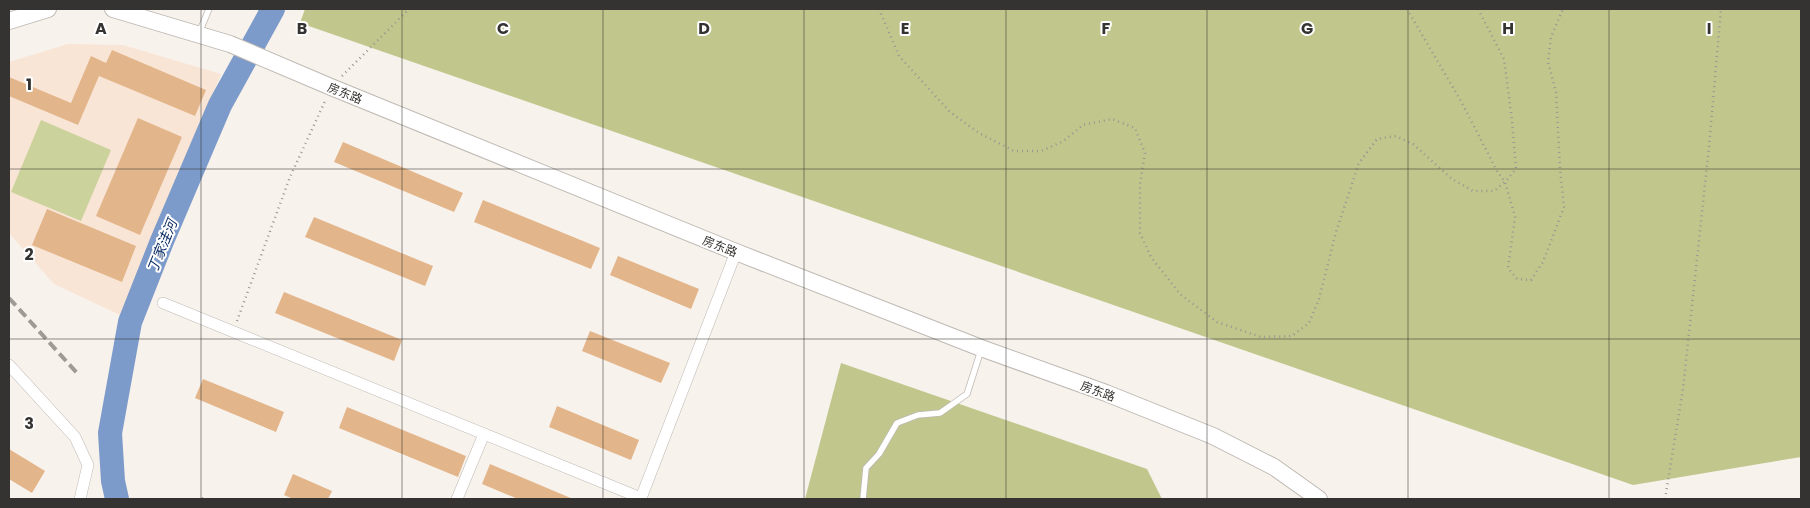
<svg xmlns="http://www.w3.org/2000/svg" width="1810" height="508" viewBox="0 0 1810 508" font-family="Poppins,'Noto Sans SC',sans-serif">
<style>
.education{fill:#f9e5d6}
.green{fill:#ccd29b}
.forest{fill:#c1c78c}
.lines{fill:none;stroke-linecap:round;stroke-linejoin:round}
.river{stroke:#7d9bca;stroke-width:24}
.building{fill:#e3b58a}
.lane-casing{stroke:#beb8b3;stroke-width:7}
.street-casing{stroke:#beb8b3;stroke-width:12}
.secondary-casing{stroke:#beb8b3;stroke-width:18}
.path{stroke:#999591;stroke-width:2.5;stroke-dasharray:1 4;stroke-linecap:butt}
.lane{stroke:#fff;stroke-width:5.5}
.street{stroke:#fff;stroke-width:11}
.secondary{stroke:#fff;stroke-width:16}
.rail{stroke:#9e9a96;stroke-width:4;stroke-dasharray:10 5;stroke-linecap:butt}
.grid{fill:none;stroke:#353331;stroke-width:1;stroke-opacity:0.55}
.labels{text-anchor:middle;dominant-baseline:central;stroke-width:4;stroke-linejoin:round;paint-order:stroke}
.street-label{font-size:12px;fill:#353331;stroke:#fff}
.water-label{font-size:14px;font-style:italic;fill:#04275f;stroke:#fff}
.grid-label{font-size:16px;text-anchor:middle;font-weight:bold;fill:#353331;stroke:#fff;stroke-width:4;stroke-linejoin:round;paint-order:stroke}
</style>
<rect width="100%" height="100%" fill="#f8f2ec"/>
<!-- education -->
<path class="education" d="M68,44L123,45L221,74L120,315L54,284L9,233V62Z"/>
<!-- green -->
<path class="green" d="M41,120L111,150L81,221L11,192Z"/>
<!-- forest -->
<g class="forest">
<path d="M305,9H1801V457L1633,485L300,23Z"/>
<path d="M841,363L1147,469L1162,499H805Z"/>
</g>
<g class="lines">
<!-- river -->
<path class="river" d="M117,499L113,481L110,433L130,322L162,241L220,105L273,9"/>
</g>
<!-- building -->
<g class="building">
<path d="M112,50L206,90L195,116L99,76L78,125L9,96V77L71,103L91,56L106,63Z"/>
<path d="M138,118L182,137L140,235L96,216Z"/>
<path d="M343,142L463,193L454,212L334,162Z"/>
<path d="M483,200L600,248L591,269L474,222Z"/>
<path d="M47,209L136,246L122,282L32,245Z"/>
<path d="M314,217L433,266L425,286L305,237Z"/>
<path d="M618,256L699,289L691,309L610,275Z"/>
<path d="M284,292L402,340L394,361L275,313Z"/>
<path d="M590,331L670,363L661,383L582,351Z"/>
<path d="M203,379L284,412L276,432L195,398Z"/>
<path d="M557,406L639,440L631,460L549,427Z"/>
<path d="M347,407L466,456L458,477L339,428Z"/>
<path d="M9,449L45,471L32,493L9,479Z"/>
<path d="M490,464L573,499H518L482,484Z"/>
<path d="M293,474L332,491L328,499H293L284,495Z"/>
</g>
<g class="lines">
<defs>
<g id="lane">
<path d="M199,33L209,9"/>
<path d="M863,499L866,468L879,454L897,423L918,415L940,413L967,394L981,350"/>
</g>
<g id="street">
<path d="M163,303L641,498L736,252"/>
<path d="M9,365L75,437L88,465L80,499"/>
<path d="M457,499L484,434"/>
</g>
<g id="secondary">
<path d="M113,9L230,44L331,87L736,252L981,348L1106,393L1213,436L1274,467L1319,499"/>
<path d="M9,21L48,9"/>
</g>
</defs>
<!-- lane casing -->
<use href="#lane" class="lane-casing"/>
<!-- street casing -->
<use href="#street" class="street-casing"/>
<!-- secondary casing -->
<use href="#secondary" class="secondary-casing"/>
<!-- path -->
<g class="path">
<path d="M879,9L899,56L950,112L979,133L1014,151H1041L1062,142L1083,125L1112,119L1135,128L1145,153L1140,184V233L1151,257L1180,294L1217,322L1261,337L1292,336L1309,323L1319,299L1336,232L1359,163L1377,139L1396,136L1413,144L1452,179L1473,191H1494L1505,182L1516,169L1512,120L1504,59L1478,9"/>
<path d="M1407,9L1462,103L1497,171L1505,182L1515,217L1508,268L1517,279L1531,280L1543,262L1564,207L1560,168L1556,92L1548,62L1551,37L1563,9"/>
<path d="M342,76L409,9"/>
<path d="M237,321L290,177L326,99"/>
<path d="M1665,499L1683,389L1709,147L1721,9"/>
</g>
<!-- lane -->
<use href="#lane" class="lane"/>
<!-- street -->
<use href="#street" class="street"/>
<!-- secondary -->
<use href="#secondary" class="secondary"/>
<!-- rail -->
<g class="rail">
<path d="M9,298L77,373"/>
<path d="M202,499H203"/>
</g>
</g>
<!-- grid -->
<path class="grid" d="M201,9V499M402,9V499M603,9V499M804,9V499M1006,9V499M1207,9V499M1408,9V499M1609,9V499M9,169H1801M9,339H1801"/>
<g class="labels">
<!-- street labels -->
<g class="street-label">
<text transform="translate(345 93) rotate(22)">房东路</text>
<text transform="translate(720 246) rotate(22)">房东路</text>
<text transform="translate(1098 391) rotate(20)">房东路</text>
</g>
<!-- water labels -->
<g class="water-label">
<text transform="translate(162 246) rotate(-68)">丁家洼河</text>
</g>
</g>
<g class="grid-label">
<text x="101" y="34">A</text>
<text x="302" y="34">B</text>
<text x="503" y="34">C</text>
<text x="704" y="34">D</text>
<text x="905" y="34">E</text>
<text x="1106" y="34">F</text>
<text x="1307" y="34">G</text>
<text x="1508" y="34">H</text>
<text x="1709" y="34">I</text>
<text x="29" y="90">1</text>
<text x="29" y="260">2</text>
<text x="29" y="429">3</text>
</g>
<!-- border -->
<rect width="1810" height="508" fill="none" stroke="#353331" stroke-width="20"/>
</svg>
